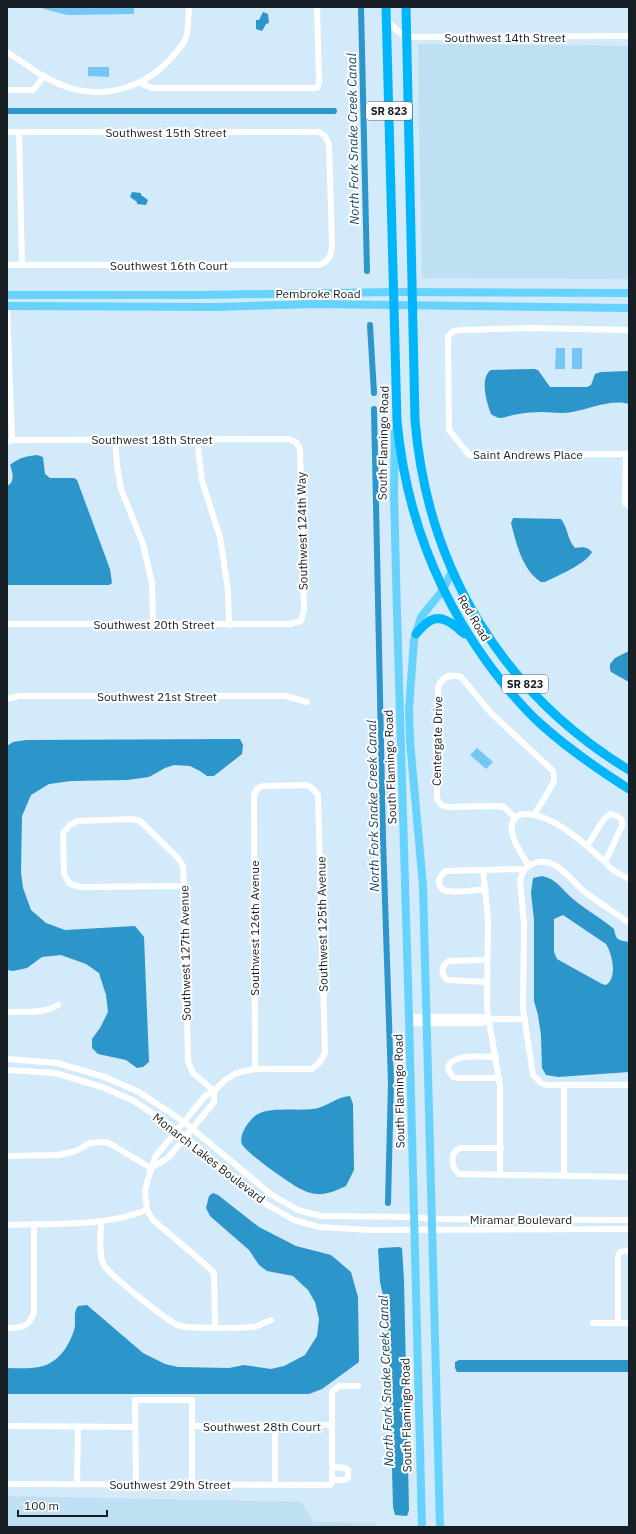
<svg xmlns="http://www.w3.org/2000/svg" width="636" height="1534" viewBox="0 0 636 1534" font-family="'IBM Plex Sans',sans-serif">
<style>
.built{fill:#bfdff2}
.green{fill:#74c6f5}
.water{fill:#2c95c9;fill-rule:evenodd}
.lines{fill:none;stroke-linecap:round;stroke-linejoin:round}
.canal{stroke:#2c95c9;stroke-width:6}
.minor{stroke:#fff;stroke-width:6}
.major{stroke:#67d3fd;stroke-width:8}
.highway{stroke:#01b5fb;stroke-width:9}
.labels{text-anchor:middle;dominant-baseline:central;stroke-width:4;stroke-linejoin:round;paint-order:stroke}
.shield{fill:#fff;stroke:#5d6266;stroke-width:1}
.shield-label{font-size:11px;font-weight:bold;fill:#171f25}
.street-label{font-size:12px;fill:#171f25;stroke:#fff}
.water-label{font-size:13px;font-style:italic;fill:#1a435a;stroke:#fff}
</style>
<rect width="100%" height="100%" fill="#d2eaf9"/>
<!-- built -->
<g class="built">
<path d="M418,44L629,46V279L422,278Z"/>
<path d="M7,1496L301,1502L314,1522L375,1523V1527H7Z"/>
</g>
<!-- green -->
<g class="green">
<path d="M37,7H134V14L67,15Z"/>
<path d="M88,67H109V77L88,76Z"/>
<path d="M556,348H565V369H555Z"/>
<rect x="572" y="348" width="10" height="21"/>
<path d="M477,748L493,762L486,769L470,755Z"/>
</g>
<!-- water -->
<g class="water">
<path d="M263,12L268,14L269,23L266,24L262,31L256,29V20H259Z"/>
<path d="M132,192L141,193V195L148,200L146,205L137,204V202L130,197Z"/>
<path d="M534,369L538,370L550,387H587L591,385L595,374L601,372L629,371V404C610,399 591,409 572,412C562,414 551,412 541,412C532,412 522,413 513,415C504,417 500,421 491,414C487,403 479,378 491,370Z"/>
<path d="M37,455L43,457L45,474L50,478H74L77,480L110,569L112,583L109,585H7V486C15,482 13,473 10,465C18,458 27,456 37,455Z"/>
<path d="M513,518L561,519C568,528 567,539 575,548C582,547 587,546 592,552C586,564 557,576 545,582H541C522,570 516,542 511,523Z"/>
<path d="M629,651V682L611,672L610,669V664L615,658Z"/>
<path d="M234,739H240L243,745L242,754L214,776H207L200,771L190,766L174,765L165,768L149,777L127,780L71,781L49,784L31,795L22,816L21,872L23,888L31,910L46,923L65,930L135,926L144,937L149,1062L143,1067L137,1068L126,1060L98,1054L92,1048V1039L100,1028L108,1012L106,995L99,973L86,964L61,955L42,957L27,968L13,971L7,970V746L13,742L26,740Z"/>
<path d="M542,876C557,879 562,890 573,899C586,910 601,918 614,929C616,940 618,940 629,942V1072L558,1077L546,1075L542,1068L541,1035L538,1015L534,1001V920L531,893L533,878ZM563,915L606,944C612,953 618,978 606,985L602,984L557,959L554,952V919Z"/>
<path d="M350,1096L353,1104L354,1170L346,1186C337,1190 327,1195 317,1194C311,1194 302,1190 297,1187C288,1182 245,1152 242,1144C238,1135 250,1118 258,1114C272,1107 297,1111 313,1109C328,1107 335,1097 350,1096Z"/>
<path d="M213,1193L218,1195L259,1227L296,1246L331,1255L351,1272L358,1297L359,1362L322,1389L309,1394H7V1368C17,1368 29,1369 39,1367C57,1364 69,1347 74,1330C77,1321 72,1315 78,1306L87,1305L143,1353L165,1364L178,1367L229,1368L244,1365L271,1369L284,1366L305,1355L317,1336L319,1319L315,1302L308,1290L293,1276L267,1271L259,1265L249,1250L210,1216L206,1208L209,1196Z"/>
<path d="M399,1247L402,1248L404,1280L409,1510L407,1516L395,1515L393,1507L389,1354L385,1304L380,1282L378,1249L380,1248Z"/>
<path d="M459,1360H629V1372H457L455,1368V1362Z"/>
</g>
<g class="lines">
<!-- canal -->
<g class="canal">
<path d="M361,7L367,271"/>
<path d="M7,111H334"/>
<path d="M370,325L374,393"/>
<path d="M374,409L383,839L391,1083L388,1203"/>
</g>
<!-- minor -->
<g class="minor">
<path d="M386,20L399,32L407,37L629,36"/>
<path d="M7,52C27,65 47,81 70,88C108,99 147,86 172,57C177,51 184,45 186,37C189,28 188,17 189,7"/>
<path d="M140,83L152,88H316L318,87L319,81L317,7"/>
<path d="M7,90H32L35,88L44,76"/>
<path d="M7,132H319L325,136L329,144L332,245C331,255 330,261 319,265H7"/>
<path d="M19,132L22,265"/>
<path d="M7,306L12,440"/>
<path d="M629,330L529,328L464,330L453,331L448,337L449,430L469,455L626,454L625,503L629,506"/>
<path d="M115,439L117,465L121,489L143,544L152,583L153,624"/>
<path d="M197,439L202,481L220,537L228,590L229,625"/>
<path d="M7,442L12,440L288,439L296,442L300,449L304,610L301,621L290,624H7"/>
<path d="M7,699L19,696H286L307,702"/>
<path d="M515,818L504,807L499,806L450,807C442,807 440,805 437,798L438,687C442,677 450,674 461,677L491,713L553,771L554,776V782L534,815"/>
<path d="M587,846L604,819L610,814L617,816L622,820V826L605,862"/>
<path d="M528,865C522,854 504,830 515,818C518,815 523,814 527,814C554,815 585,844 604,861C607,864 610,868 613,870C618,874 624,876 629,879"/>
<path d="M483,870L445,871C442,874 439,877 439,882C439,885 440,888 444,890C452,894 476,890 486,889"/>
<path d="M184,886L81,887L70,884L64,874L63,833L70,825L77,821L132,819L140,821L178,858L183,866L184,886L188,1061L193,1073L214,1091"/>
<path d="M629,923C615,913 600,903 586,893C571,881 557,856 535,863C526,866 522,871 520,880L524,924L523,1009L533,1075L541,1083L547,1085H629"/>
<path d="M487,982L447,980C440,973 441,966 449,961L487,960"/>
<path d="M7,1012C24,1011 44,1014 58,1005"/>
<path d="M409,1017H482L490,1019H525"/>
<path d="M410,1023H482L490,1019"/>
<path d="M496,1057C483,1057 448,1052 448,1070L453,1077L457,1078H499"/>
<path d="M7,1059L57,1063L105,1077L139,1092L184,1122L272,1195L298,1210L321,1216L413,1217L432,1219L629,1220"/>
<path d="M7,1070L55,1073L102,1087L134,1101L177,1130L266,1204L294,1220L319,1227L370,1230L629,1229"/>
<path d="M564,1085V1176"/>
<path d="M501,1148H460C449,1153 451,1167 459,1174L629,1177"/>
<path d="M7,1156L58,1155L76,1151L90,1143L107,1142L151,1168"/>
<path d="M151,1168L168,1158L214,1102V1091"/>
<path d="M500,1174V1086L487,1009L488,919L483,870L519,869L524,870"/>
<path d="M101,1222C101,1233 98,1256 104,1265C110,1275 169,1323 180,1326C189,1328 248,1329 257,1326C262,1324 266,1322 271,1320"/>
<path d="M7,1225C54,1223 103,1227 147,1210"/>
<path d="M593,1323H629"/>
<path d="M618,1323V1256L620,1252L629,1250"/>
<path d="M215,1327L214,1273L207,1266L153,1220L147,1210L145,1192L147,1182L155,1157L205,1096L214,1091L225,1080L236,1073L255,1069H312L320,1062L325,1053L318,795L312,788L307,785L263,786L258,788L254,794L255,1069"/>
<path d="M7,1328C22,1328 29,1327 34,1312V1224"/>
<path d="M7,1426L135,1427"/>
<path d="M193,1426L332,1425"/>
<path d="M275,1426V1485"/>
<path d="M332,1480H344L348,1478V1470L345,1468L333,1467"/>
<path d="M7,1484L330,1485L332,1482V1392L339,1386H358"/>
<path d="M77,1484L78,1426"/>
<path d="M136,1484L135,1400H192V1484"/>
</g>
<!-- major -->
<g class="major">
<path d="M7,295H199L394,292L629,293"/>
<path d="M7,306L217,307L314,304L629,308"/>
<path d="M395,428L394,494L397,613L409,1017L422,1527"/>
<path d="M440,1527L423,886L410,741L409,709L414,640L421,617L443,590L452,571"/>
</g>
<!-- highway -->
<g class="highway">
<path d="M386,7L397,421C405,509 436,591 487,662C504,685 522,708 543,726C570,750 599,770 629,789"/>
<path d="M406,7L415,420C427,568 502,693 629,770"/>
<path d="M416,634C428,619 438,612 455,626C459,629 461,632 465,634"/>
</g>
</g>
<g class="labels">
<!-- shield labels -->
<g class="shield">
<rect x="366" y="102" width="46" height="18" rx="3"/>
<rect x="502" y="675" width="46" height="18" rx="3"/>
</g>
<g class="shield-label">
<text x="389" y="111">SR 823</text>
<text x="525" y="684">SR 823</text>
</g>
<!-- street labels -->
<g class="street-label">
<text x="505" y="37">Southwest 14th Street</text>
<text x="166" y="132">Southwest 15th Street</text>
<text x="169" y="265">Southwest 16th Court</text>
<text x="318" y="293">Pembroke Road</text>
<text x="152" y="439">Southwest 18th Street</text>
<text transform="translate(383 443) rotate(-89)">South Flamingo Road</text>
<text x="528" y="454">Saint Andrews Place</text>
<text transform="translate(302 531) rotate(-91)">Southwest 124th Way</text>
<text transform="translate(474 618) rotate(59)">Red Road</text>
<text x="154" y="624">Southwest 20th Street</text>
<text x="157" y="696">Southwest 21st Street</text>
<text transform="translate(437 741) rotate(-89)">Centergate Drive</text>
<text transform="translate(390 767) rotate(-92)">South Flamingo Road</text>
<text transform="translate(322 924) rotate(-91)">Southwest 125th Avenue</text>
<text transform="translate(254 928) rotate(-90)">Southwest 126th Avenue</text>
<text transform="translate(185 953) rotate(-91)">Southwest 127th Avenue</text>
<text transform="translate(399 1091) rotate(-91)">South Flamingo Road</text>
<text transform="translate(209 1158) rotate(38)">Monarch Lakes Boulevard</text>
<text x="521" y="1219">Miramar Boulevard</text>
<text transform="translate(406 1415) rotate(-91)">South Flamingo Road</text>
<text x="262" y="1426">Southwest 28th Court</text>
<text x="170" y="1484">Southwest 29th Street</text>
</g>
<!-- water labels -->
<g class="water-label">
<text transform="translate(353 139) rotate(-91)">North Fork Snake Creek Canal</text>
<text transform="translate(373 806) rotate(-91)">North Fork Snake Creek Canal</text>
<text transform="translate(386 1381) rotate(-92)">North Fork Snake Creek Canal</text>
</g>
</g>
<!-- border -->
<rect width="636" height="1534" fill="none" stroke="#171f25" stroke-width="16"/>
<!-- scale -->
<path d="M18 1510v6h89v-6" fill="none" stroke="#171f25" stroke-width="2"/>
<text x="24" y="1510" font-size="12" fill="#171f25" stroke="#ffffff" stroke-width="3" paint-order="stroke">100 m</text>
</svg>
